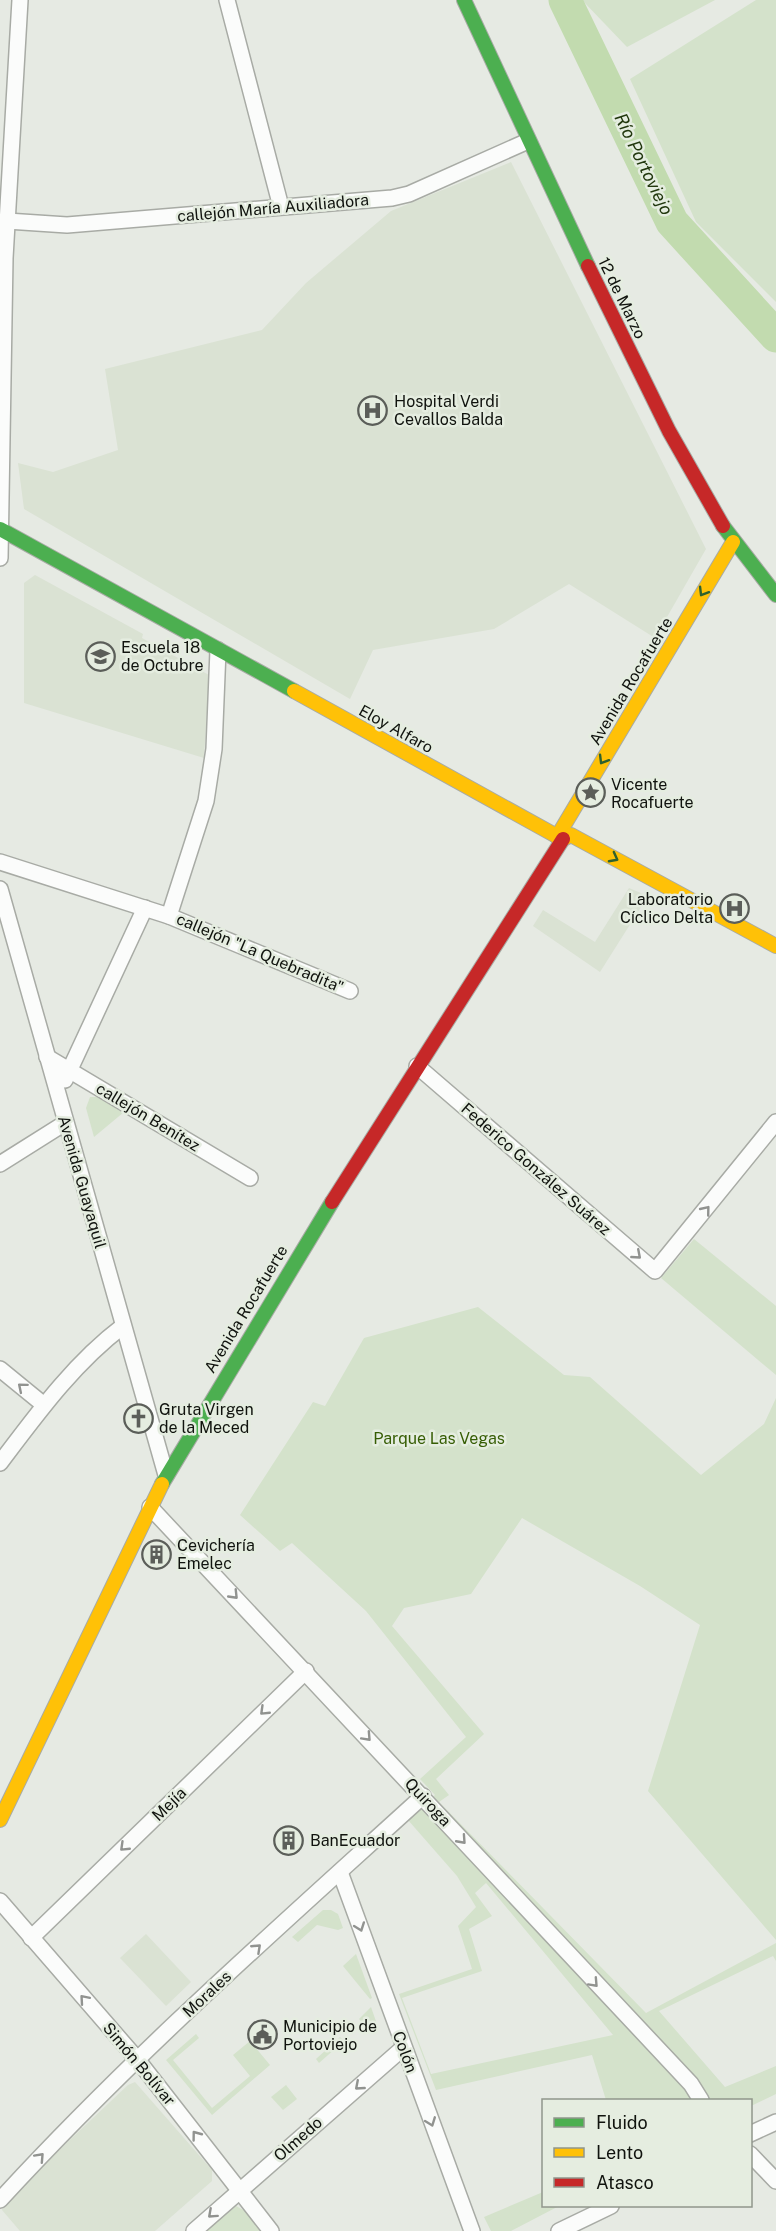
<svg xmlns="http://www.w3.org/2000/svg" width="776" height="2231" viewBox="0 0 776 2231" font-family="'Public Sans',sans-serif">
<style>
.built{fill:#dae2d3}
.green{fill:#d4e2cb;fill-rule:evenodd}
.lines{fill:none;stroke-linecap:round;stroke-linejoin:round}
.river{stroke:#c2dbaf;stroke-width:33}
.street-casing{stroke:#a8aba5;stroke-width:18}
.fast-casing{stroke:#a8aba5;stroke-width:16}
.slow-casing{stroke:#a8aba5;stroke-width:16}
.jam-casing{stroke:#a8aba5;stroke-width:16}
.street{stroke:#fbfcfb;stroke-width:15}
.fast{stroke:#4caf50;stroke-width:14}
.slow{stroke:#ffc107;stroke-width:14}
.jam{stroke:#c62828;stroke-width:14}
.oneway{stroke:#2e612f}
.oneway2{stroke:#919390}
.labels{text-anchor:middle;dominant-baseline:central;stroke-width:5;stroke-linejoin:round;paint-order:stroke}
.street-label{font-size:16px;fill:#10130e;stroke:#e5ede0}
.poi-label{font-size:16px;fill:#10130e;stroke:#e5ede0;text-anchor:start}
.park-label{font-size:16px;fill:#365d04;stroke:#e5ede0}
.water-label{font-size:18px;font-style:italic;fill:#22380e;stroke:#e5ede0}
</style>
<rect width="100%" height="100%" fill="#e6eae3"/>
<!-- built -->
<g class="built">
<path d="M511,162L706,549L655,638L569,584L494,629L373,650L350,699L24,509L18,463L53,472L118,450L105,369L262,330L306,283L391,211Z"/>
<path d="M35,575L143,634L142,638L209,675L204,758L24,703V583Z"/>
<path d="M629,888L648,896L600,972L533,926L543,910L595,942Z"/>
<path d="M146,1934L191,1982L166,2006L120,1958Z"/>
<path d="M135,2082L212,2170V2181L155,2231H20L2,2210L4,2202L128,2085Z"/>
</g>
<!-- green -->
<g class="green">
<path d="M582,0H715L627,47Z"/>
<path d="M756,0H776V302L696,222L630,79Z"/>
<path d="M90,1097H98L124,1112L94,1137L86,1108Z"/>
<path d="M694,1239L776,1306V1375L661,1278Z"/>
<path d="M478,1307L564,1375L590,1377L701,1475L764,1424L776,1398V1940L648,1791L700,1625L640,1586L522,1518L471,1594L404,1608L392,1626L484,1734L436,1779L449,1795L439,1802L646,2013L776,1943V1961L773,1956L659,2011L725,2087L776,2066V2094L751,2106L750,2100H606L592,2055L436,2090L399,1994L472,1969L458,1926L476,1907L457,1876L408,1820L435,1795L420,1779L466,1737L366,1611L292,1543L280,1551L240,1515L313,1402L325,1406L364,1338ZM486,1883L613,2035L431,2074L402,1998L482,1971L469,1929L492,1916L475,1893Z"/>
<path d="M323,1910H331L338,1914L343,1928L338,1930L317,1925L298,1942L292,1937Z"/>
<path d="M356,1954L372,1998L370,1999L343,1966Z"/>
<path d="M371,2007L378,2027L372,2034L359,2019Z"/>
<path d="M196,2034L199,2038L173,2060L212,2108L250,2076L233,2055L250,2041L270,2065L212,2115L166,2060Z"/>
<path d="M340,2037L344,2041L319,2063L316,2059Z"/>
<path d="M286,2085L297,2099L283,2110L271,2097Z"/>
<path d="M543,2192L544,2206H559L511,2231H491L484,2217Z"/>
<path d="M236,2206L247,2212L263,2231H206Z"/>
</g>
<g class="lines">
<!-- river -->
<path class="river" d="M565,0L672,222L776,336"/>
<defs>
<g id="street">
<path d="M227,0L281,207"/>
<path d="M7,221L67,225L392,198L409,194L528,141"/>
<path d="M0,558L5,258L20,0"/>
<path d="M0,862L169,916L350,991"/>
<path d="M0,889L166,1475"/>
<path d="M169,916L206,801L214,749L218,650"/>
<path d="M47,1057L250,1178"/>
<path d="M417,1066L655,1271L776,1122"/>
<path d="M65,1080L145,908"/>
<path d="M0,1164L65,1123"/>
<path d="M0,1369L44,1405"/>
<path d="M0,1463C37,1414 74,1363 123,1326"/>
<path d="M150,1507L691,2084L701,2100"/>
<path d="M340,1872L472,2231"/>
<path d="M0,1901L137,2059L271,2231"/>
<path d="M31,1938L306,1671"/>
<path d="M750,2134L776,2122"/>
<path d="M750,2154L776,2181"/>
<path d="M0,2200C132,2056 279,1927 423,1796"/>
<path d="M194,2231L403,2048"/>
<path d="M559,2231L611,2206"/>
</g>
<g id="fast">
<path d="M464,0L588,266"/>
<path d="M723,526L776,595"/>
<path d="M0,529L294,691"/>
<path d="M162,1484L332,1202"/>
</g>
<g id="slow">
<path d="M294,691L562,839"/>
<path d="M557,837L733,542"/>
<path d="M563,839L571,835L776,946"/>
<path d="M0,1820L162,1484"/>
</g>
<g id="jam">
<path d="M588,266L669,431L723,526"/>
<path d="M332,1202L563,839"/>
</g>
</defs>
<!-- street casing -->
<use href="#street" class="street-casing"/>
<!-- fast casing -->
<use href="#fast" class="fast-casing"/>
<!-- slow casing -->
<use href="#slow" class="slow-casing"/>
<!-- jam casing -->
<use href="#jam" class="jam-casing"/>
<!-- street -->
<use href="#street" class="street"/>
<!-- fast -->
<use href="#fast" class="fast"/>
<!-- slow -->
<use href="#slow" class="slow"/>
<!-- jam -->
<use href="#jam" class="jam"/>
</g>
<!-- one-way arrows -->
<defs><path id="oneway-chevron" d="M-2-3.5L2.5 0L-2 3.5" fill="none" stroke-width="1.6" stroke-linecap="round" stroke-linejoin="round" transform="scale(1.5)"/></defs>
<g class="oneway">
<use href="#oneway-chevron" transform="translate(703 592) rotate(121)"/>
<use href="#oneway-chevron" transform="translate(603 760) rotate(121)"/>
<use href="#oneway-chevron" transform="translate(614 858) rotate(28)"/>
</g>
<g class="oneway2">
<use href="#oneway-chevron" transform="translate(706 1210) rotate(-51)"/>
<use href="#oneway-chevron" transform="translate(637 1255) rotate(41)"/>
<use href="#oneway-chevron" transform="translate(22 1387) rotate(-140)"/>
<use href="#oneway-chevron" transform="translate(234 1595) rotate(46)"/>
<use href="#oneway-chevron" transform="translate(264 1711) rotate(136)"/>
<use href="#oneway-chevron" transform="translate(367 1737) rotate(47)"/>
<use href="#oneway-chevron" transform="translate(462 1840) rotate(48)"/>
<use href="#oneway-chevron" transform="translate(124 1847) rotate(136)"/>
<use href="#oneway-chevron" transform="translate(360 1927) rotate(70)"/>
<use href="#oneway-chevron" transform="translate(257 1948) rotate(-43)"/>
<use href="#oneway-chevron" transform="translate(594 1983) rotate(47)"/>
<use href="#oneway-chevron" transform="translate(84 1999) rotate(-131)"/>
<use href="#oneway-chevron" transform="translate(359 2086) rotate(139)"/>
<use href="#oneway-chevron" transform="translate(431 2122) rotate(69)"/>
<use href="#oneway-chevron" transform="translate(196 2135) rotate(-127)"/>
<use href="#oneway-chevron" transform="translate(40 2157) rotate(-47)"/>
<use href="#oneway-chevron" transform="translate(212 2214) rotate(138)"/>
</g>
<!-- icons -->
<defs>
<symbol id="hospital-ring" viewBox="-11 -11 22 22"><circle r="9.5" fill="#e5ede0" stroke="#5b5e59" stroke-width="1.5"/><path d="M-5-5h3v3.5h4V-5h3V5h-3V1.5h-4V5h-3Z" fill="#5b5e59"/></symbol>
<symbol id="school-ring" viewBox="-11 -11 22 22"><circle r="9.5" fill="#e5ede0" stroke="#5b5e59" stroke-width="1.5"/><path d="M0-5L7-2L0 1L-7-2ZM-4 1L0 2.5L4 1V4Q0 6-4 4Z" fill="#5b5e59"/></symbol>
<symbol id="sight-ring" viewBox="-11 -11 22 22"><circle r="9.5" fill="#e5ede0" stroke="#5b5e59" stroke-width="1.5"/><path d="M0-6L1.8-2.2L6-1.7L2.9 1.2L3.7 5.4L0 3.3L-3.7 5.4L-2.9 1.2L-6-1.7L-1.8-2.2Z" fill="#5b5e59"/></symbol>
<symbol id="church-ring" viewBox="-11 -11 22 22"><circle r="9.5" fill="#e5ede0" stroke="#5b5e59" stroke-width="1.5"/><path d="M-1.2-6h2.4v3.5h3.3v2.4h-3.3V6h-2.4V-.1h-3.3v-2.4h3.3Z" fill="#5b5e59"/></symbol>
<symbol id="building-ring" viewBox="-11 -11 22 22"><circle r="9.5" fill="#e5ede0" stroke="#5b5e59" stroke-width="1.5"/><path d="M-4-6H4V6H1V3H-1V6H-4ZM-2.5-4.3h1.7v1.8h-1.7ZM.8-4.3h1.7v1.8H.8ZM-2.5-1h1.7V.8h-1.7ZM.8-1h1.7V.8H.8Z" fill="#5b5e59"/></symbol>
<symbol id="civic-ring" viewBox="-11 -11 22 22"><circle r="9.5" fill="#e5ede0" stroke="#5b5e59" stroke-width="1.5"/><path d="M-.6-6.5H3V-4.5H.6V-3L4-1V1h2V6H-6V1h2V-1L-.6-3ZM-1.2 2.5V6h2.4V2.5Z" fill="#5b5e59"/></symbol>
</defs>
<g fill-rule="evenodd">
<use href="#hospital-ring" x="356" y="394" width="33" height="33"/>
<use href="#school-ring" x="84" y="640" width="33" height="33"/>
<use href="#sight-ring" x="574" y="776" width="33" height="33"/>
<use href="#hospital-ring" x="718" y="892" width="33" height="33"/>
<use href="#church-ring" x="122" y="1402" width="33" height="33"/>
<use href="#building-ring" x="140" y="1538" width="33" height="33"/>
<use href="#building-ring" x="272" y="1824" width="33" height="33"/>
<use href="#civic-ring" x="246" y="2018" width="33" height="33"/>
</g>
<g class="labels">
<!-- street labels -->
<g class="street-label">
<text transform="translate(273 208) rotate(-5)">callejón María Auxiliadora</text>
<text transform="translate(622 298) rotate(64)">12 de Marzo</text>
<text transform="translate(631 681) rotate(-59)">Avenida Rocafuerte</text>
<text transform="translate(396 729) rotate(29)">Eloy Alfaro</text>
<text transform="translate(260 953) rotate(23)">callejón "La Quebradita"</text>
<text transform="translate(148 1117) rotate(31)">callejón Benítez</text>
<text transform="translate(536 1169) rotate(41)">Federico González Suárez</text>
<text transform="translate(82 1182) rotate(74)">Avenida Guayaquil</text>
<text transform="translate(246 1309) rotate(-59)">Avenida Rocafuerte</text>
<text transform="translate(428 1802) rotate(47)">Quiroga</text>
<text transform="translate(169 1804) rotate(-44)">Mejía</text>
<text transform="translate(207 1994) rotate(-43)">Morales</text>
<text transform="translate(405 2052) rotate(70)">Colón</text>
<text transform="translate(139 2064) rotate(50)">Simón Bolívar</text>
<text transform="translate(298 2139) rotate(-41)">Olmedo</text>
</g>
<!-- poi labels -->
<g class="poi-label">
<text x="394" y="401">Hospital Verdi<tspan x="394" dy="18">Cevallos Balda</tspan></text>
<text x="121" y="647">Escuela 18<tspan x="121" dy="18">de Octubre</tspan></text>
<text x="611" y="784">Vicente<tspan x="611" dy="18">Rocafuerte</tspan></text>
<text x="713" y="899" text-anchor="end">Laboratorio<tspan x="713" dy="18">Cíclico Delta</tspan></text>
<text x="159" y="1409">Gruta Virgen<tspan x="159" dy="18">de la Meced</tspan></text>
<text x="177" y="1545">Cevichería<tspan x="177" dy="18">Emelec</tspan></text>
<text x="310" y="1840">BanEcuador</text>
<text x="283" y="2026">Municipio de<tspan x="283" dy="18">Portoviejo</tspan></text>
</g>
<!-- park labels -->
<g class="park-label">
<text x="439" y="1438">Parque Las Vegas</text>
</g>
<!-- water labels -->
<g class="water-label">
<text transform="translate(644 164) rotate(64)">Río Portoviejo</text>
</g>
</g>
<!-- legend -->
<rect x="542" y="2099" width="210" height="108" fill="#e5ede0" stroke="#90968c" stroke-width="1.5"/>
<rect x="554" y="2118" width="30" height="9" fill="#4caf50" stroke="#90968c" stroke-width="1.5"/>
<text x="596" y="2129" font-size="18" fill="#10130e">Fluido</text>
<rect x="554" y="2148" width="30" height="9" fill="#ffc107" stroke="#90968c" stroke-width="1.5"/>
<text x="596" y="2159" font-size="18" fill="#10130e">Lento</text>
<rect x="554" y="2178" width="30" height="9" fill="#c62828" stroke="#90968c" stroke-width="1.5"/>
<text x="596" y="2189" font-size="18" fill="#10130e">Atasco</text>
</svg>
